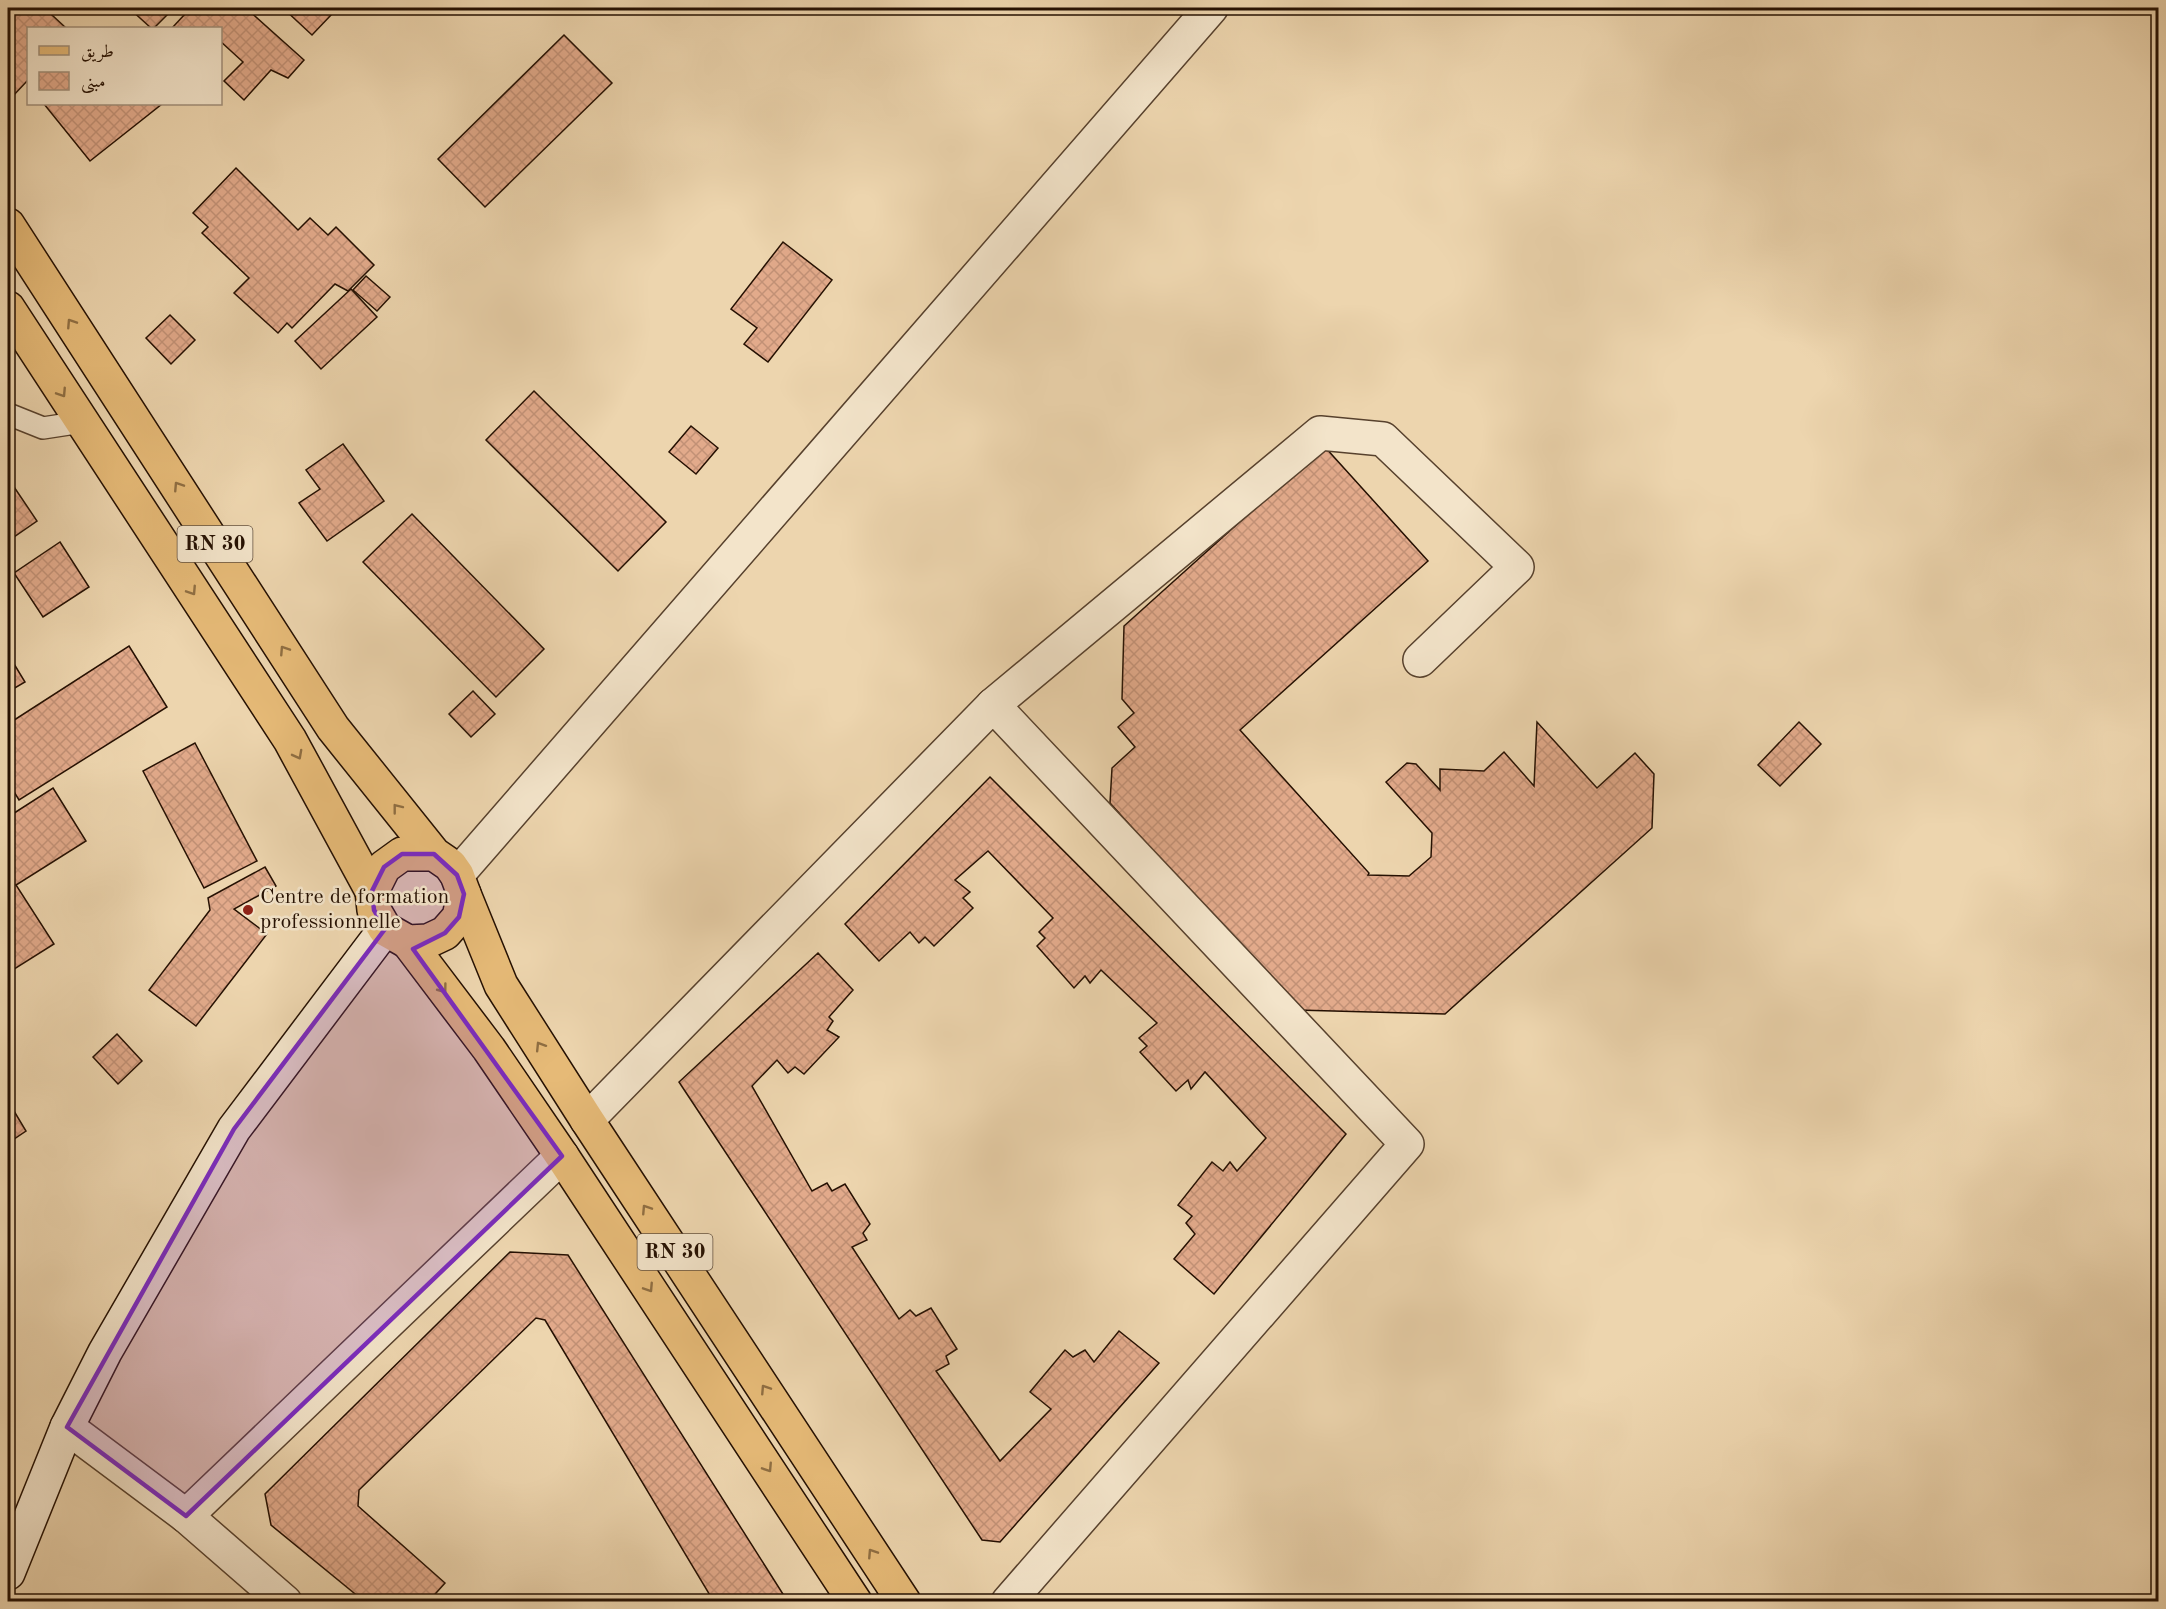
<svg xmlns="http://www.w3.org/2000/svg" width="2166" height="1609" viewBox="0 0 2166 1609" font-family="'Old Standard TT',Amiri,serif">
<style>
.building{fill:url(#building-cross-hatch);stroke:#251002;stroke-width:1.5}
.lines{fill:none;stroke-linecap:round;stroke-linejoin:round}
.service-casing{stroke:#57412d;stroke-width:24}
.minor-casing{stroke:#57412d;stroke-width:36}
.secondary-casing{stroke:#251002;stroke-width:36}
.primary-casing{stroke:#251002;stroke-width:36}
.service{stroke:#f3e4ca;stroke-width:21}
.minor{stroke:#f3e4ca;stroke-width:33}
.secondary{stroke:#f3e4ca;stroke-width:33}
.primary{stroke:#e6ba77;stroke-width:33}
.oneway{stroke:#8f6e42}
.marked{fill:#7b2cbf;fill-opacity:0.2;stroke:#7b2cbf;stroke-width:4.5;stroke-linejoin:round}
.poi-dot{fill:#8f2418;stroke:#f3e4ca;stroke-width:2}
.labels{text-anchor:middle;dominant-baseline:central;stroke-width:5;stroke-linejoin:round;paint-order:stroke}
.shield{fill:#f3e4ca;stroke:#63503e;stroke-width:1.5}
.shield-label{font-size:21px;font-weight:bold;fill:#251002}
.poi-label{font-size:22px;fill:#251002;stroke:#f3e4ca;text-anchor:start}
</style>
<defs>
<pattern id="building-cross-hatch" width="8" height="8" patternUnits="userSpaceOnUse" patternTransform="scale(1.5)"><rect width="8" height="8" fill="#e2aa8b"/><path d="M0 0l8 8M0 8l8-8" fill="none" stroke="#c29176"/></pattern>
</defs>
<rect width="100%" height="100%" fill="#edd5ae"/>
<filter id="stains"><feTurbulence type="fractalNoise" baseFrequency=".00333" numOctaves="4"/><feColorMatrix values="0 0 0 0 .2 0 0 0 0 .09 0 0 0 0 .02 0 0 0 .5 -.17"/></filter>
<radialGradient id="worn" r=".72"><stop offset=".6" stop-color="#630" stop-opacity="0"/><stop offset="1" stop-color="#630" stop-opacity=".3"/></radialGradient>
<!-- building -->
<g class="building">
<path d="M12,8H60L52,15L66,28H28V80L13,96L8,91V12Z"/>
<path d="M74,8H93L86,14Z"/>
<path d="M129,8H174L154,28H151Z"/>
<path d="M177,8H246L304,60L288,78L271,70L244,100L224,81L243,62L220,41V28H172L185,14Z"/>
<path d="M283,8H323L331,15L312,35Z"/>
<path d="M564,35L612,83L485,207L438,159Z"/>
<path d="M44,104H162L90,161Z"/>
<path d="M236,168L298,230L310,218L328,235L336,227L374,265L348,291L335,284L292,328L287,323L278,333L234,293L249,278L202,233L208,227L193,213Z"/>
<path d="M783,242L832,280L768,362L744,344L757,328L731,309Z"/>
<path d="M366,276L390,297L377,311L353,290Z"/>
<path d="M351,289L377,317L321,369L295,341Z"/>
<path d="M170,315L195,340L171,364L146,338Z"/>
<path d="M534,391L666,522L618,571L486,440Z"/>
<path d="M691,426L718,448L696,474L669,452Z"/>
<path d="M343,444L384,501L327,541L299,503L320,489L306,470Z"/>
<path d="M1324,446L1428,561L1240,730L1369,873L1368,875L1409,876L1431,857L1432,833L1386,782L1407,763L1416,764L1440,790V769L1484,771L1504,752L1534,786L1537,722L1597,788L1635,753L1654,774L1652,828L1445,1014L1296,1010L1110,803L1112,768L1135,747L1118,727L1134,713L1122,699L1124,626Z"/>
<path d="M8,478L37,521L8,541Z"/>
<path d="M412,514L544,649L496,697L363,562Z"/>
<path d="M60,542L89,587L43,617L14,573Z"/>
<path d="M129,646L167,707L19,800L8,782V724Z"/>
<path d="M8,654L25,682L8,692Z"/>
<path d="M473,691L495,714L471,737L449,714Z"/>
<path d="M1799,722L1821,744L1780,786L1758,765Z"/>
<path d="M195,743L257,861L204,888L143,771Z"/>
<path d="M990,777L1346,1134L1214,1294L1174,1259L1195,1234L1186,1223L1192,1216L1178,1205L1212,1162L1223,1171L1230,1162L1237,1171L1266,1138L1205,1072L1191,1089L1188,1080L1176,1091L1140,1052L1147,1046L1139,1038L1157,1023L1101,970L1090,983L1085,976L1074,988L1037,946L1045,938L1039,932L1053,918L988,851L955,880L970,892L963,898L973,908L934,946L925,937L919,943L910,932L879,961L845,924Z"/>
<path d="M53,788L86,841L16,885L54,944L8,973V817Z"/>
<path d="M265,867L276,886L234,909L267,934L196,1026L149,990L210,910L208,898Z"/>
<path d="M818,953L853,990L829,1017L833,1021L827,1030L839,1037L804,1074L795,1067L788,1073L777,1060L752,1086L812,1191L827,1183L832,1191L845,1184L870,1224L863,1233L867,1240L852,1247L899,1319L910,1310L916,1316L931,1308L957,1349L946,1356L949,1364L936,1371L1000,1461L1051,1409L1030,1392L1065,1350L1073,1357L1085,1350L1094,1362L1119,1331L1159,1363L1000,1542L982,1540L679,1082Z"/>
<path d="M117,1034L142,1061L118,1084L93,1057Z"/>
<path d="M8,1101L26,1131L8,1143Z"/>
<path d="M510,1252L568,1255L788,1602H714L545,1320L536,1318L359,1490L358,1506L445,1583L428,1602H365L271,1525L265,1494Z"/>
</g>
<g class="lines">
<defs>
<path id="service" d="M8,414L43,428L82,422"/>
<g id="minor">
<path d="M993,705L1320,433L1383,439L1517,567L1420,660"/>
<path d="M457,875L1211,8"/>
<path d="M587,1120L993,705L1407,1144L1008,1602"/>
<path d="M67,1427L186,1516L285,1602"/>
<path d="M186,1516L562,1156"/>
</g>
<path id="secondary" d="M8,1573L67,1427L105,1352L234,1129L385,929"/>
<g id="primary">
<path d="M8,225L333,728L434,854L450,865L457,875L464,894L459,917L445,933L428,941L408,942L385,929L374,910L372,891L384,867L402,854H434"/>
<path d="M8,308L290,740L372,891"/>
<path d="M464,894L501,985L587,1120L904,1602"/>
<path d="M408,942L489,1049L562,1156L855,1602"/>
</g>
</defs>
<!-- service casing -->
<use href="#service" class="service-casing"/>
<!-- minor casing -->
<use href="#minor" class="minor-casing"/>
<!-- secondary casing -->
<use href="#secondary" class="secondary-casing"/>
<!-- primary casing -->
<use href="#primary" class="primary-casing"/>
<!-- service -->
<use href="#service" class="service"/>
<!-- minor -->
<use href="#minor" class="minor"/>
<!-- secondary -->
<use href="#secondary" class="secondary"/>
<!-- primary -->
<use href="#primary" class="primary"/>
</g>
<!-- one-way arrows -->
<defs><path id="oneway-chevron" d="M-2-3.5L2.5 0L-2 3.5" fill="none" stroke-width="1.6" stroke-linecap="round" stroke-linejoin="round" transform="scale(1.5)"/></defs>
<g class="oneway">
<use href="#oneway-chevron" transform="translate(71 323) rotate(-123)"/>
<use href="#oneway-chevron" transform="translate(62 393) rotate(57)"/>
<use href="#oneway-chevron" transform="translate(178 486) rotate(-123)"/>
<use href="#oneway-chevron" transform="translate(192 591) rotate(57)"/>
<use href="#oneway-chevron" transform="translate(284 650) rotate(-123)"/>
<use href="#oneway-chevron" transform="translate(298 755) rotate(62)"/>
<use href="#oneway-chevron" transform="translate(397 808) rotate(-128)"/>
<use href="#oneway-chevron" transform="translate(443 989) rotate(53)"/>
<use href="#oneway-chevron" transform="translate(540 1046) rotate(-122)"/>
<use href="#oneway-chevron" transform="translate(646 1209) rotate(-123)"/>
<use href="#oneway-chevron" transform="translate(649 1288) rotate(57)"/>
<use href="#oneway-chevron" transform="translate(765 1389) rotate(-123)"/>
<use href="#oneway-chevron" transform="translate(768 1468) rotate(57)"/>
<use href="#oneway-chevron" transform="translate(872 1553) rotate(-123)"/>
</g>
<!-- marked area -->
<path class="marked" d="M402,854H434L457,875L464,894L459,917L445,933L413,949L562,1156L186,1516L67,1427L234,1129L385,929L374,910L372,891L384,867Z"/>
<!-- markers -->
<circle class="poi-dot" cx="248" cy="910" r="6"/>
<g class="labels">
<!-- shield labels -->
<g class="shield">
<rect x="177.5" y="526" width="75" height="36" rx="4.5"/>
<rect x="637.5" y="1234" width="75" height="36" rx="4.5"/>
</g>
<g class="shield-label">
<text x="215" y="544">RN 30</text>
<text x="675" y="1252">RN 30</text>
</g>
<!-- poi labels -->
<g class="poi-label">
<text x="260" y="897">Centre de formation<tspan x="260" dy="25">professionnelle</tspan></text>
</g>
</g>
<!-- margin -->
<rect width="2166" height="1609" fill="none" stroke="#edd5ae" stroke-width="30"/>
<rect x="9" y="9" width="2148" height="1591" fill="none" stroke="#251002" stroke-width="3"/>
<rect x="15" y="15" width="2136" height="1579" fill="none" stroke="#251002" stroke-width="1.5"/>
<!-- legend -->
<rect x="27" y="27" width="195" height="78" fill="#f3e4ca" stroke="#a18f7a" stroke-width="1.5"/>
<rect x="39" y="46" width="30" height="9" fill="#e6ba77" stroke="#a18f7a" stroke-width="1.5"/>
<text x="81" y="57" font-size="18" fill="#251002">طريق</text>
<rect x="39" y="72" width="30" height="18" fill="url(#building-cross-hatch)" stroke="#a18f7a" stroke-width="1.5"/>
<text x="81" y="87" font-size="18" fill="#251002">مبنى</text>
<rect width="100%" height="100%" filter="url(#stains)"/>
<rect width="100%" height="100%" fill="url(#worn)"/>
</svg>
